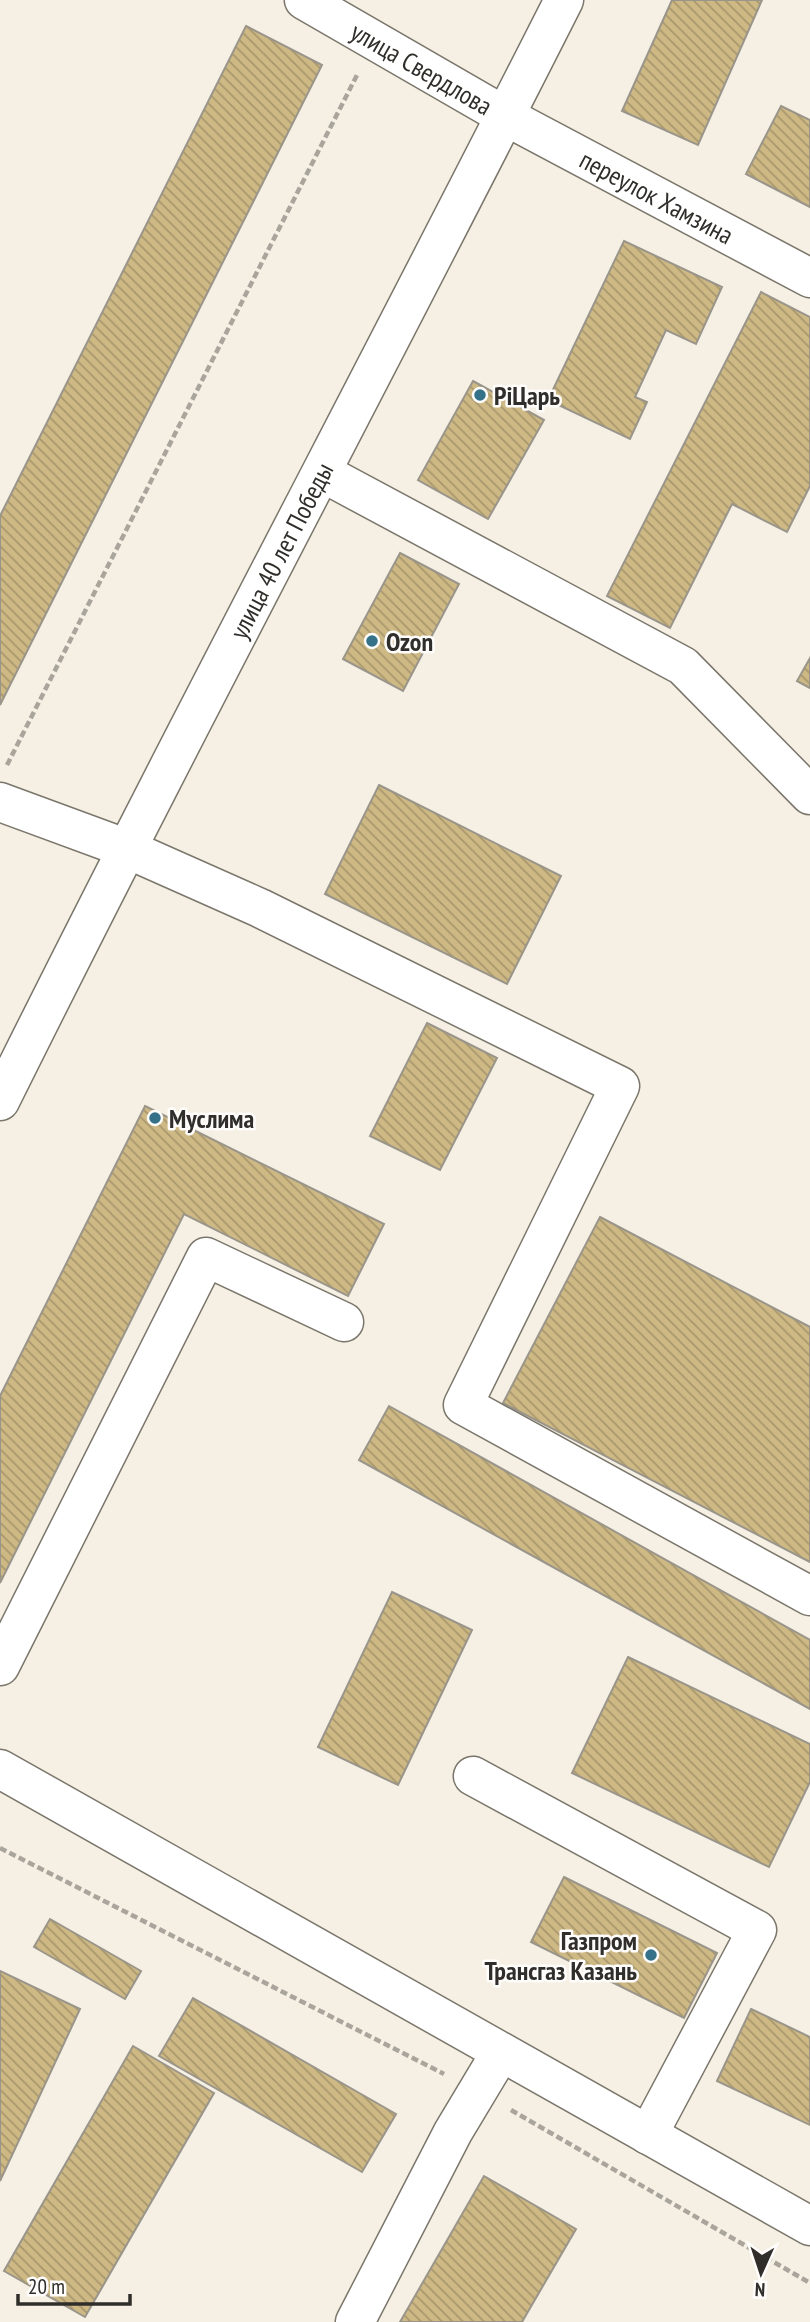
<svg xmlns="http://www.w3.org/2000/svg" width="810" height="2322" viewBox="0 0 810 2322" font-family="'PT Sans Narrow',sans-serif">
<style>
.building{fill:url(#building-back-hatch);stroke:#9a958a;stroke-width:2}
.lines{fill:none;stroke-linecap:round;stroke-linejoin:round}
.minor-casing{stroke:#7b766b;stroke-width:41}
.path{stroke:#a9a59c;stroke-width:4.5;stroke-dasharray:7 3.5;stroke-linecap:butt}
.minor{stroke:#fff;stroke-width:38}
.poi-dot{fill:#357289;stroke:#fffdfb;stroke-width:2.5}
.labels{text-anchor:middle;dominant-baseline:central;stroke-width:5;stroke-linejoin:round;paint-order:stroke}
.street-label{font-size:26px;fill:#302e2a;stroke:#fffdfb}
.poi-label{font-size:26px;font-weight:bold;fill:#302e2a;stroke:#fffdfb;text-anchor:start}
</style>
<defs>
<pattern id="building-back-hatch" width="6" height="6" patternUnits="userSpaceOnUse" patternTransform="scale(1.75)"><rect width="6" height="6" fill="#ceb985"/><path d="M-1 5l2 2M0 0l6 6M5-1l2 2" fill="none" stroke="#a8976d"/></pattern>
</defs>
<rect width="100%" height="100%" fill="#f5f0e3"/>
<!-- building -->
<g class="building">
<path d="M672,0H762L698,145L622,111Z"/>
<path d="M246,26L322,65L0,705V516Z"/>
<path d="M781,106L810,120V207L746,174Z"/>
<path d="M624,241L722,287L696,344L666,330L635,397L647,402L630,439L548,400Z"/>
<path d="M761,292L810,317V486L787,532L732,504L670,628L607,596Z"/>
<path d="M473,381L544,420L488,519L418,480Z"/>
<path d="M400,553L459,584L403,691L343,659Z"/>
<path d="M810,658V688L797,681Z"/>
<path d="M379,785L561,876L507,984L325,894Z"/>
<path d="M427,1023L497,1058L440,1170L370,1136Z"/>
<path d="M145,1106L384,1224L348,1296L184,1214L0,1583V1396Z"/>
<path d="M600,1217L810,1327V1562L503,1403Z"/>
<path d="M389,1406L810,1640V1709L359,1460Z"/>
<path d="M392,1592L472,1630L398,1785L318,1747Z"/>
<path d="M628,1657L810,1744V1782L769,1867L572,1773Z"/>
<path d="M564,1877L717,1953L684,2018L531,1942Z"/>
<path d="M50,1919L141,1971L125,1999L34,1947Z"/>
<path d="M0,1971L80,2009L0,2181Z"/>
<path d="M193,1998L396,2114L362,2172L159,2056Z"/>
<path d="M751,2009L810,2037V2125L717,2081Z"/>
<path d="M133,2046L214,2093L85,2317L4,2271Z"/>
<path d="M484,2176L576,2229L522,2322H400Z"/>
</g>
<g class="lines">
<defs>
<g id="minor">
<path id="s1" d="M304,0L505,116L810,278"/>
<path d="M323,473L683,666L810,795"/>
<path d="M0,802L125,848L260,908L620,1086L463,1405L810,1596"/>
<path id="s2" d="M0,1101C183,732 378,368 564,0"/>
<path d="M0,1666L206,1257L344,1322"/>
<path d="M0,1769L810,2226"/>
<path d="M473,1776L757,1930L648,2135"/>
<path d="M355,2322L453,2132L501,2052"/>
</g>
</defs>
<!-- minor casing -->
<use href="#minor" class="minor-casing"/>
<!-- path -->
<g class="path">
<path d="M7,765L358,73"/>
<path d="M0,1848L444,2074"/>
<path d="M511,2110L810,2283"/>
</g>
<!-- minor -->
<use href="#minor" class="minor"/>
</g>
<!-- markers -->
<g class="poi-dot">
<circle cx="480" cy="395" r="7"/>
<circle cx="372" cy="641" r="7"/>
<circle cx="155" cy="1118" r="7"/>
<circle cx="651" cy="1955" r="7"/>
</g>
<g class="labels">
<!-- street labels -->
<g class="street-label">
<text stroke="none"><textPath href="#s1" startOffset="136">улица Свердлова</textPath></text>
<text stroke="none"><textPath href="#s1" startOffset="404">переулок Хамзина</textPath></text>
<text stroke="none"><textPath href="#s2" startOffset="618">улица 40 лет Победы</textPath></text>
</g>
<!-- poi labels -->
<g class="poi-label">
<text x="494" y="395">PiЦарь</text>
<text x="386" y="641">Ozon</text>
<text x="169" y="1118">Муслима</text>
<text x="637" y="1940" text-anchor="end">Газпром<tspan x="637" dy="30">Трансгаз Казань</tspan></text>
</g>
</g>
<!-- north arrow -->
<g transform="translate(761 2273) rotate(183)" stroke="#fffdfb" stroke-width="5" paint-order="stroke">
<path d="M0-5L12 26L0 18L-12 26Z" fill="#302e2a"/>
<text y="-10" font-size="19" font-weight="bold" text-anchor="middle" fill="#302e2a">N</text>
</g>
<!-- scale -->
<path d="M18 2294v10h112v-10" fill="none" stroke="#302e2a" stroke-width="3.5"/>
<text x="28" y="2294" font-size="21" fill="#302e2a" stroke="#fffdfb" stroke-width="5" paint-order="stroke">20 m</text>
</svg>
